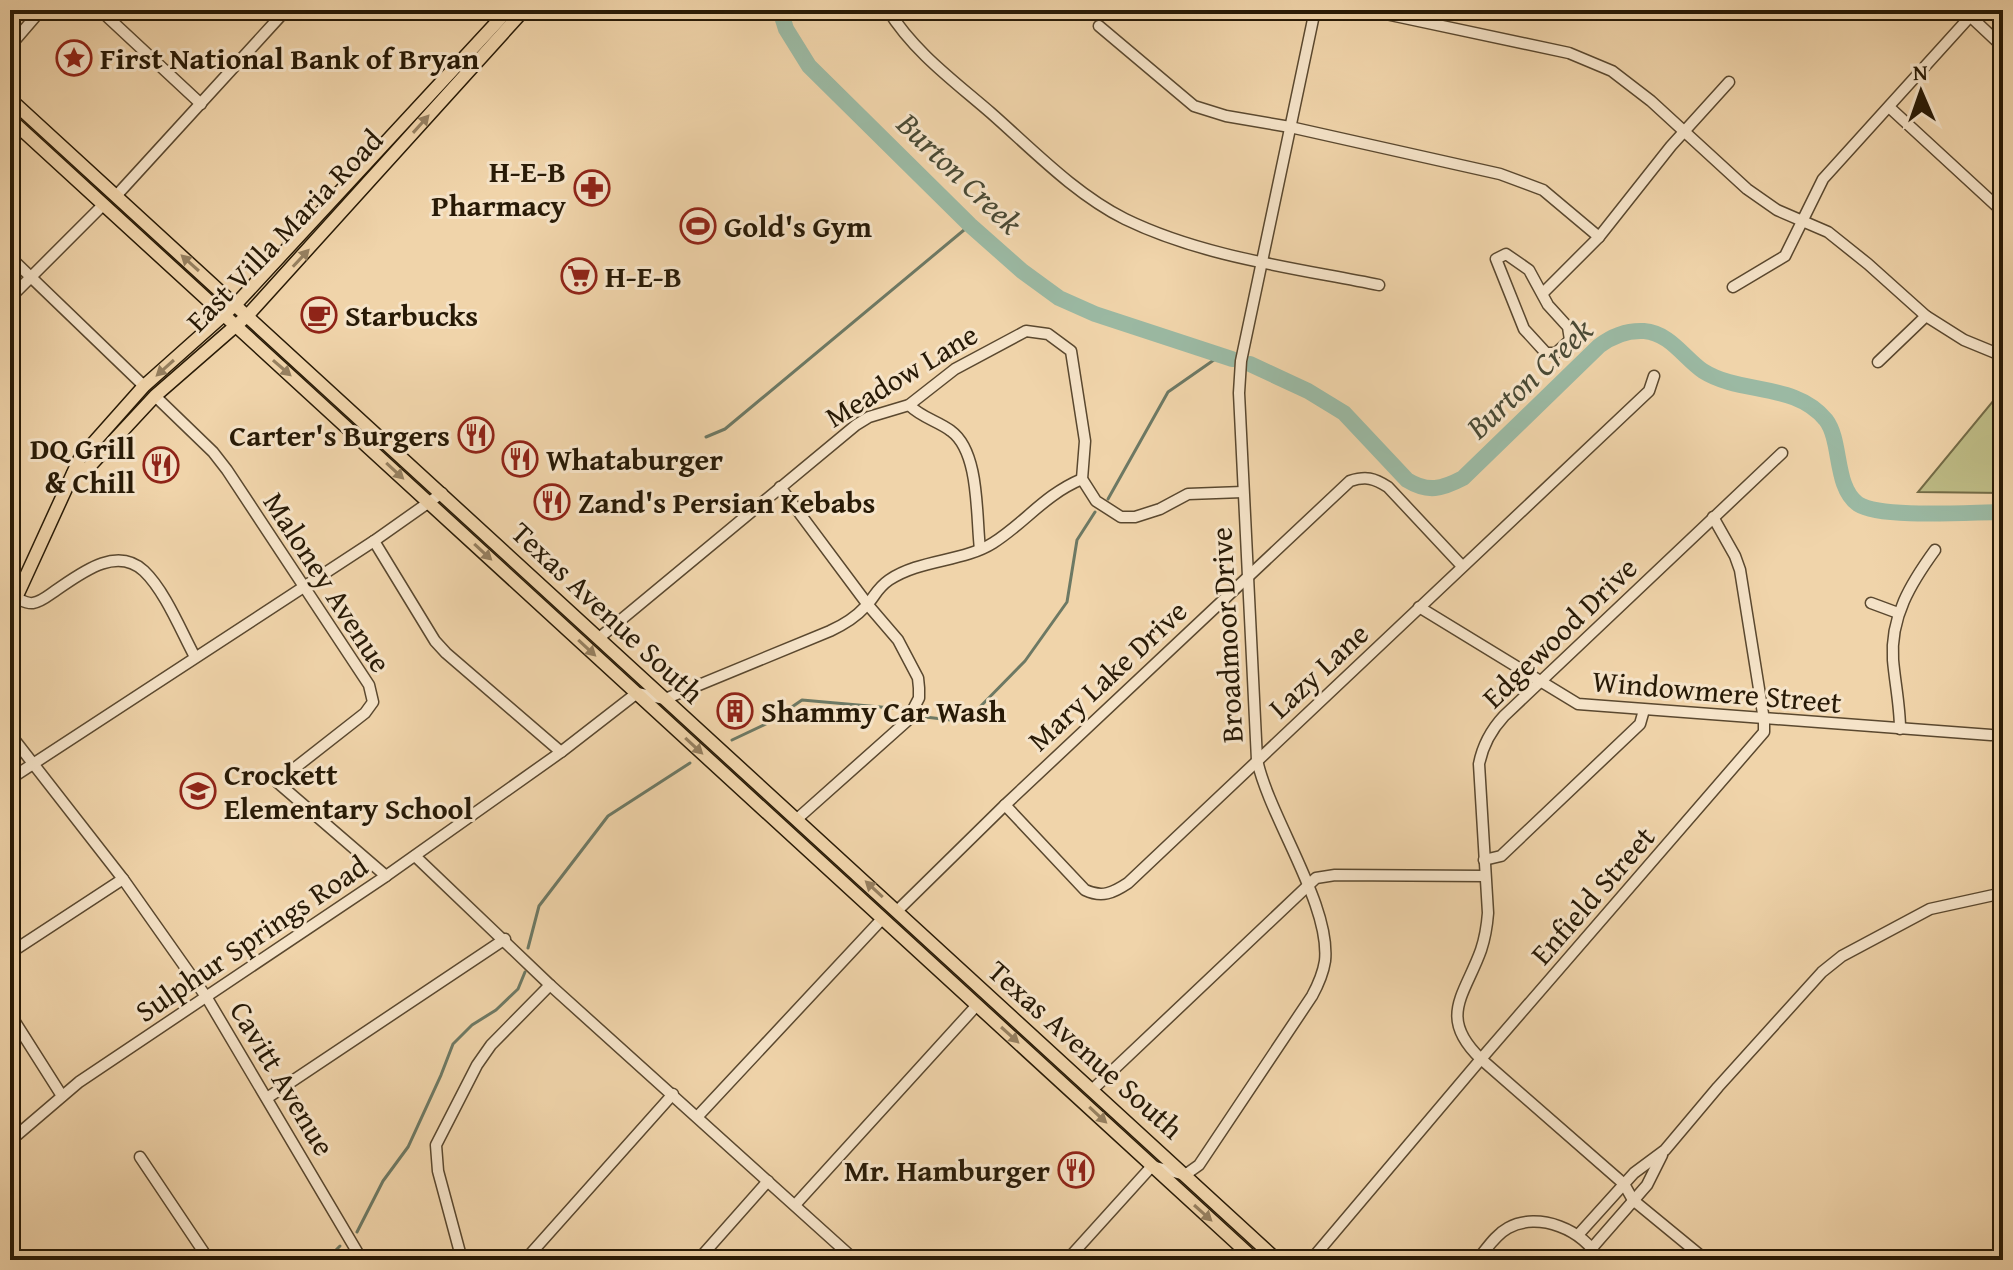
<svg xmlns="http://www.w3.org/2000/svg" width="2013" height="1270" viewBox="0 0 2013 1270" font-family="'Gentium Book Plus',serif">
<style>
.green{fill:#bebc86;stroke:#736b46;stroke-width:2}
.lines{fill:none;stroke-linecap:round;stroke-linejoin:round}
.stream{stroke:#6d7964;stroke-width:3}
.river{stroke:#9bb9a3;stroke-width:16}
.minor-casing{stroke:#5a482f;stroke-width:13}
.major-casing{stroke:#281a06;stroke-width:15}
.minor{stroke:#f5e3c8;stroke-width:10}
.major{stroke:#f0d4aa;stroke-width:12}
.oneway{fill:#968060}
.labels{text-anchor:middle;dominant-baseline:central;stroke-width:6;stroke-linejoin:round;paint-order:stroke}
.poi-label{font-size:30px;font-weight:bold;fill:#281a06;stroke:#f5e3c8;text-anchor:start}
.street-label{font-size:30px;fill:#281a06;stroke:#f5e3c8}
.water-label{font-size:32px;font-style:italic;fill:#4a4a35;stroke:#f5e3c8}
</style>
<rect width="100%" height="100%" fill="#f0d4aa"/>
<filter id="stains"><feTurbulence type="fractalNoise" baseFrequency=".0025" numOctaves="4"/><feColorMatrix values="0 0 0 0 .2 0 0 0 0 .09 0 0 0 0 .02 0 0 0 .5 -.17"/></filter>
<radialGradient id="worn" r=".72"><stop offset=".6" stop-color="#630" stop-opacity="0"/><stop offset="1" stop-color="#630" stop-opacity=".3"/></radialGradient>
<!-- green -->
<path class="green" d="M2003,389V493L1918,492Z"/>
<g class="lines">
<!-- stream -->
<g class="stream">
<path d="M706,437L725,429L970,225"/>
<path d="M1108,499L1168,392L1221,355"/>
<path d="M925,717L951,720L974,713L1025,661L1067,602L1077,540L1095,512"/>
<path d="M732,740L770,722L802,700L903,709"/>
<path d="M528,948L539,906L608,816L690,763"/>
<path d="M357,1232L383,1181L408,1147L441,1075L453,1044L472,1025L496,1010L518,989L525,972"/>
<path d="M326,1260L340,1246"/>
</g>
<!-- river -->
<g class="river">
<path d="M780,10L786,29L809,66L970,225L1022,271L1059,298L1095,314L1232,359"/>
<path d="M1250,364L1308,391L1344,413L1407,480C1428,493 1442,489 1463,478L1599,346C1612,336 1626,330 1644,331C1670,333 1684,358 1703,371C1741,395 1795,382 1826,420C1842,441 1834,487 1858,504C1881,519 1972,512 2003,512"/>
</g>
<defs>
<g id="minor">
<path d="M100,10L201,104"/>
<path d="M888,10C914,52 954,81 991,113C1033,150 1075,194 1125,219C1203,257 1295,268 1379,285"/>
<path d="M1367,10L1569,53L1612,71L1651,101L1747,189L1777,210L1828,232L1868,264L1926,316L1964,340L2003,356"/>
<path d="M1971,17L2003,47"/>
<path d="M1099,26L1194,106L1226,116L1290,127L1500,174L1543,190L1599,237"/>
<path d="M10,46L41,10"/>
<path d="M1889,107L2003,212"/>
<path d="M116,196L286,10"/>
<path d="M1506,254L1529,270L1548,305L1568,327L1570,340L1556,353H1546L1524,329L1496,259Z"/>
<path d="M10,257L144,386"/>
<path d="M1733,287L1785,256L1823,179L1976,10"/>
<path d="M1543,293L1599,237L1671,146L1729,82"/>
<path d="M10,298L103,205"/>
<path d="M1878,362L1926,316"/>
<path d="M155,396L213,452L227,470L369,685L373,702L365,713L277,782L386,876"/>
<path d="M909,405C922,418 938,421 951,431C980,452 976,517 980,549"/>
<path d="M780,487L868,605L898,640L918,678L919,688V698L907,721L797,819"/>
<path d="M374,541L435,641L446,653L561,752"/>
<path d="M16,598C21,600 27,604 33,603C41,602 49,595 55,591C80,574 116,545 144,571C165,591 181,631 195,657"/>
<path d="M1871,603L1898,613"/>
<path d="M1419,607L1578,704L1991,735"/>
<path d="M599,638L856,425L869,417L909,405L955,369L1026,331L1048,334L1071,351L1085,441L1082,479L1096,501L1121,517H1135L1160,509L1188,494L1243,492"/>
<path d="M1900,729C1900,706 1895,683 1893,660C1890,617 1911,583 1935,550"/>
<path d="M10,734L123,879L207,998L362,1260"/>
<path d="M10,779L374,541L442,493"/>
<path d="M1005,805L1085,890C1102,898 1113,893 1128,883L1649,391L1654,376"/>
<path d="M415,856L550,985L855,1260"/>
<path d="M1484,860L1501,856L1640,724L1644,710"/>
<path d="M897,911L1005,805L1350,481C1366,476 1374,478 1388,487L1462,566"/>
<path d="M10,953L123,879"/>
<path d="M10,1014L62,1096"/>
<path d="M1092,1090L1316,878L1335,875L1485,876"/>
<path d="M267,1098L505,939"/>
<path d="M698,1116L882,919"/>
<path d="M10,1141L79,1082L386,876L561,752L637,693L665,699L830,631C843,625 855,618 865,607C875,597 876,589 889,580C920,559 963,562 993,543C1026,522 1044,495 1082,479"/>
<path d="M140,1157L209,1260"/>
<path d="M795,1205L977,1005"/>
<path d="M1578,1235L1634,1173L1665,1150L1718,1087L1822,972L1842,956L1930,909L2003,893"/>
<path d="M1592,1248L1647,1185L1662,1155"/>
<path d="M462,1260L438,1171L436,1145L477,1065L491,1045L550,985"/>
<path d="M525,1260L673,1094"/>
<path d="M698,1260L768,1181"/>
<path d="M1067,1260L1152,1166L1185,1175L1199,1165L1312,996C1318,985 1323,974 1325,961C1331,905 1270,819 1257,760L1239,393L1241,361L1315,10"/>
<path d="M1311,1260L1481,1059L1764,732V720L1740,570L1735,556L1713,517"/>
<path d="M1477,1260C1486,1250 1495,1235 1508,1228C1538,1211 1585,1230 1599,1260"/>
<path d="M1706,1260L1633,1200L1624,1184L1481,1059C1437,1017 1465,995 1481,950C1485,938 1487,926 1488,913L1479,764C1483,744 1491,730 1504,716L1782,453"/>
</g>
<g id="major">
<path d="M10,99L1277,1260"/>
<path d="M10,119L1255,1260"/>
<path d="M73,474L89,467L155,396L248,315L524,10"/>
<path d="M10,611L80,458L144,386L236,304L508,10"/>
</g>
</defs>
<!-- minor casing -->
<use href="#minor" class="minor-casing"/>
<!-- major casing -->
<use href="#major" class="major-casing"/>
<!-- minor -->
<use href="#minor" class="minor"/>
<!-- major -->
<use href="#major" class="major"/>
</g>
<!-- one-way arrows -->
<defs><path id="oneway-solid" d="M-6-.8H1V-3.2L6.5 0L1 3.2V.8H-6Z" transform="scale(2)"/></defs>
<g class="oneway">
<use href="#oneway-solid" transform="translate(421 124) rotate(-48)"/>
<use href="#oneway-solid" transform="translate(301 258) rotate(-47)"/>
<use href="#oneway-solid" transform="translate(190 263) rotate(-138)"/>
<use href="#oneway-solid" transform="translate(165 368) rotate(138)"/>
<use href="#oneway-solid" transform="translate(282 368) rotate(41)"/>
<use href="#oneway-solid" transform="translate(395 471) rotate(43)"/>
<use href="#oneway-solid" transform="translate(483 552) rotate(43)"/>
<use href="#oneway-solid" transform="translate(587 648) rotate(43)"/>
<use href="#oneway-solid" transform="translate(694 746) rotate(43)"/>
<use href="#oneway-solid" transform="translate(874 889) rotate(-137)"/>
<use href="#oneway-solid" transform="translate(1010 1035) rotate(42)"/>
<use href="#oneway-solid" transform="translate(1098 1115) rotate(43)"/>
<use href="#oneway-solid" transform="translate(1203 1213) rotate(42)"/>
</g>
<!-- icons -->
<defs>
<symbol id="sight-ring" viewBox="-11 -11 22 22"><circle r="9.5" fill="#f5e3c8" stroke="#8f2418" stroke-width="1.5"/><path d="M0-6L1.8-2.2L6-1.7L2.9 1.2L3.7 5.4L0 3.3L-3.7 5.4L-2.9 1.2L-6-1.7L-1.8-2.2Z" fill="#8f2418"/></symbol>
<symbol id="pharmacy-ring" viewBox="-11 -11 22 22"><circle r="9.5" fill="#f5e3c8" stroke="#8f2418" stroke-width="1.5"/><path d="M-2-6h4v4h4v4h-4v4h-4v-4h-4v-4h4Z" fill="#8f2418"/></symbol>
<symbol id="stadium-ring" viewBox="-11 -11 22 22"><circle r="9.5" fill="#f5e3c8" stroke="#8f2418" stroke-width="1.5"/><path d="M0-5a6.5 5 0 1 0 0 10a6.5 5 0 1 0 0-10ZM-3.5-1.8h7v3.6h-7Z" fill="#8f2418"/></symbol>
<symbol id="supermarket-ring" viewBox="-11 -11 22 22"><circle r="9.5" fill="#f5e3c8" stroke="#8f2418" stroke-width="1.5"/><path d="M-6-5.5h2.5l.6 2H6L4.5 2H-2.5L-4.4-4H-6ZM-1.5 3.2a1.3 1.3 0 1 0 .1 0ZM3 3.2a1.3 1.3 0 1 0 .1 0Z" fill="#8f2418"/></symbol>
<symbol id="cafe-ring" viewBox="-11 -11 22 22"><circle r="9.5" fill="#f5e3c8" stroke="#8f2418" stroke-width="1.5"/><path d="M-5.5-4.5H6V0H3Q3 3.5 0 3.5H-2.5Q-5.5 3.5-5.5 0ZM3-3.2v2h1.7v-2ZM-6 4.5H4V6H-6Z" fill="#8f2418"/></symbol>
<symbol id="restaurant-ring" viewBox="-11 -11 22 22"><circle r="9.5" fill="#f5e3c8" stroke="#8f2418" stroke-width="1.5"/><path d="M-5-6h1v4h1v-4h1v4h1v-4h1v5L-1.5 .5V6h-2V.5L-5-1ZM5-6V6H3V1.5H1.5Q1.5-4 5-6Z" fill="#8f2418"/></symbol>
<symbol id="building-ring" viewBox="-11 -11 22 22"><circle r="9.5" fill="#f5e3c8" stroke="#8f2418" stroke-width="1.5"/><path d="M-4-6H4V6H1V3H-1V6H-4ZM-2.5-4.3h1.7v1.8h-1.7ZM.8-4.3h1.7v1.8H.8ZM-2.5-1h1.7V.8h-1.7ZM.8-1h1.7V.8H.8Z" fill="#8f2418"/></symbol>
<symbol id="school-ring" viewBox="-11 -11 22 22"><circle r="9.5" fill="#f5e3c8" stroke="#8f2418" stroke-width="1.5"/><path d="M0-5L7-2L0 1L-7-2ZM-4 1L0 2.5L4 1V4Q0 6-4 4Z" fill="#8f2418"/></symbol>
</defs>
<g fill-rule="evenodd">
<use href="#sight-ring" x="54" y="38" width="40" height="40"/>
<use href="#pharmacy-ring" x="572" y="168" width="40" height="40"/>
<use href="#stadium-ring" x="678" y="206" width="40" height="40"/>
<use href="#supermarket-ring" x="559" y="256" width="40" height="40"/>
<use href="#cafe-ring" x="299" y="295" width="40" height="40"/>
<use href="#restaurant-ring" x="456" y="415" width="40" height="40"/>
<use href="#restaurant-ring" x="500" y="439" width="40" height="40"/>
<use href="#restaurant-ring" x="141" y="445" width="40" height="40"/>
<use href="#restaurant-ring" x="532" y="482" width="40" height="40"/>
<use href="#building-ring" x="715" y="691" width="40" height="40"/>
<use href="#school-ring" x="178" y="771" width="40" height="40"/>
<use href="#restaurant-ring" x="1056" y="1150" width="40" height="40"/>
</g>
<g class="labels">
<!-- poi labels -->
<g class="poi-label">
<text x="100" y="58">First National Bank of Bryan</text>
<text x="566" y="171" text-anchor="end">H-E-B<tspan x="566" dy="34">Pharmacy</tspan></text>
<text x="724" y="226">Gold's Gym</text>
<text x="605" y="276">H-E-B</text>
<text x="345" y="315">Starbucks</text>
<text x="450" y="435" text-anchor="end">Carter's Burgers</text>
<text x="135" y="448" text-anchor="end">DQ Grill<tspan x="135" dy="34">&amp; Chill</tspan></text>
<text x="546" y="459">Whataburger</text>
<text x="578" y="502">Zand's Persian Kebabs</text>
<text x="761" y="711">Shammy Car Wash</text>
<text x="224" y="774">Crockett<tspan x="224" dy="34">Elementary School</tspan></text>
<text x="1050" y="1170" text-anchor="end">Mr. Hamburger</text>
</g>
<!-- street labels -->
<g class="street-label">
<text transform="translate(284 230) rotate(-46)">East Villa Maria Road</text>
<text transform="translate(901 375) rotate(-31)">Meadow Lane</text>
<text transform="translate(328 582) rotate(57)">Maloney Avenue</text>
<text transform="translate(608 612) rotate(43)">Texas Avenue South</text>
<text transform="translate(1559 632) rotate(-44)">Edgewood Drive</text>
<text transform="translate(1226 635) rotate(-93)">Broadmoor Drive</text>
<text transform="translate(1318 670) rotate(-43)">Lazy Lane</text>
<text transform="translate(1107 675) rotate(-43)">Mary Lake Drive</text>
<text transform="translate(1717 691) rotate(5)">Windowmere Street</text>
<text transform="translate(1592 895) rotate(-49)">Enfield Street</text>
<text transform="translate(251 938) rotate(-34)">Sulphur Springs Road</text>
<text transform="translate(1086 1049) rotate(42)">Texas Avenue South</text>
<text transform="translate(283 1078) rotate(59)">Cavitt Avenue</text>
</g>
<!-- water labels -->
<g class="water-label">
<text transform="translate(960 173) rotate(44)">Burton Creek</text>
<text transform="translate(1529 378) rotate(-43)">Burton Creek</text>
</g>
</g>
<!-- margin -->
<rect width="2013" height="1270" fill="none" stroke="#f0d4aa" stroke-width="40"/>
<rect x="12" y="12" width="1989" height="1246" fill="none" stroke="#281a06" stroke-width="4"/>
<rect x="20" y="20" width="1973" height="1230" fill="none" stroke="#281a06" stroke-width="2"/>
<!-- north arrow -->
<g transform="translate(1921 92) rotate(358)" stroke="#f5e3c8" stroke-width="6" paint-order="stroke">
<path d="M0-6L14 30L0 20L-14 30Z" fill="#281a06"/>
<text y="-12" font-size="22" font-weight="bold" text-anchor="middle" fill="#281a06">N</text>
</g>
<rect width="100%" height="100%" filter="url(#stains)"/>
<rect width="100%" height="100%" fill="url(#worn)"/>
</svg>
